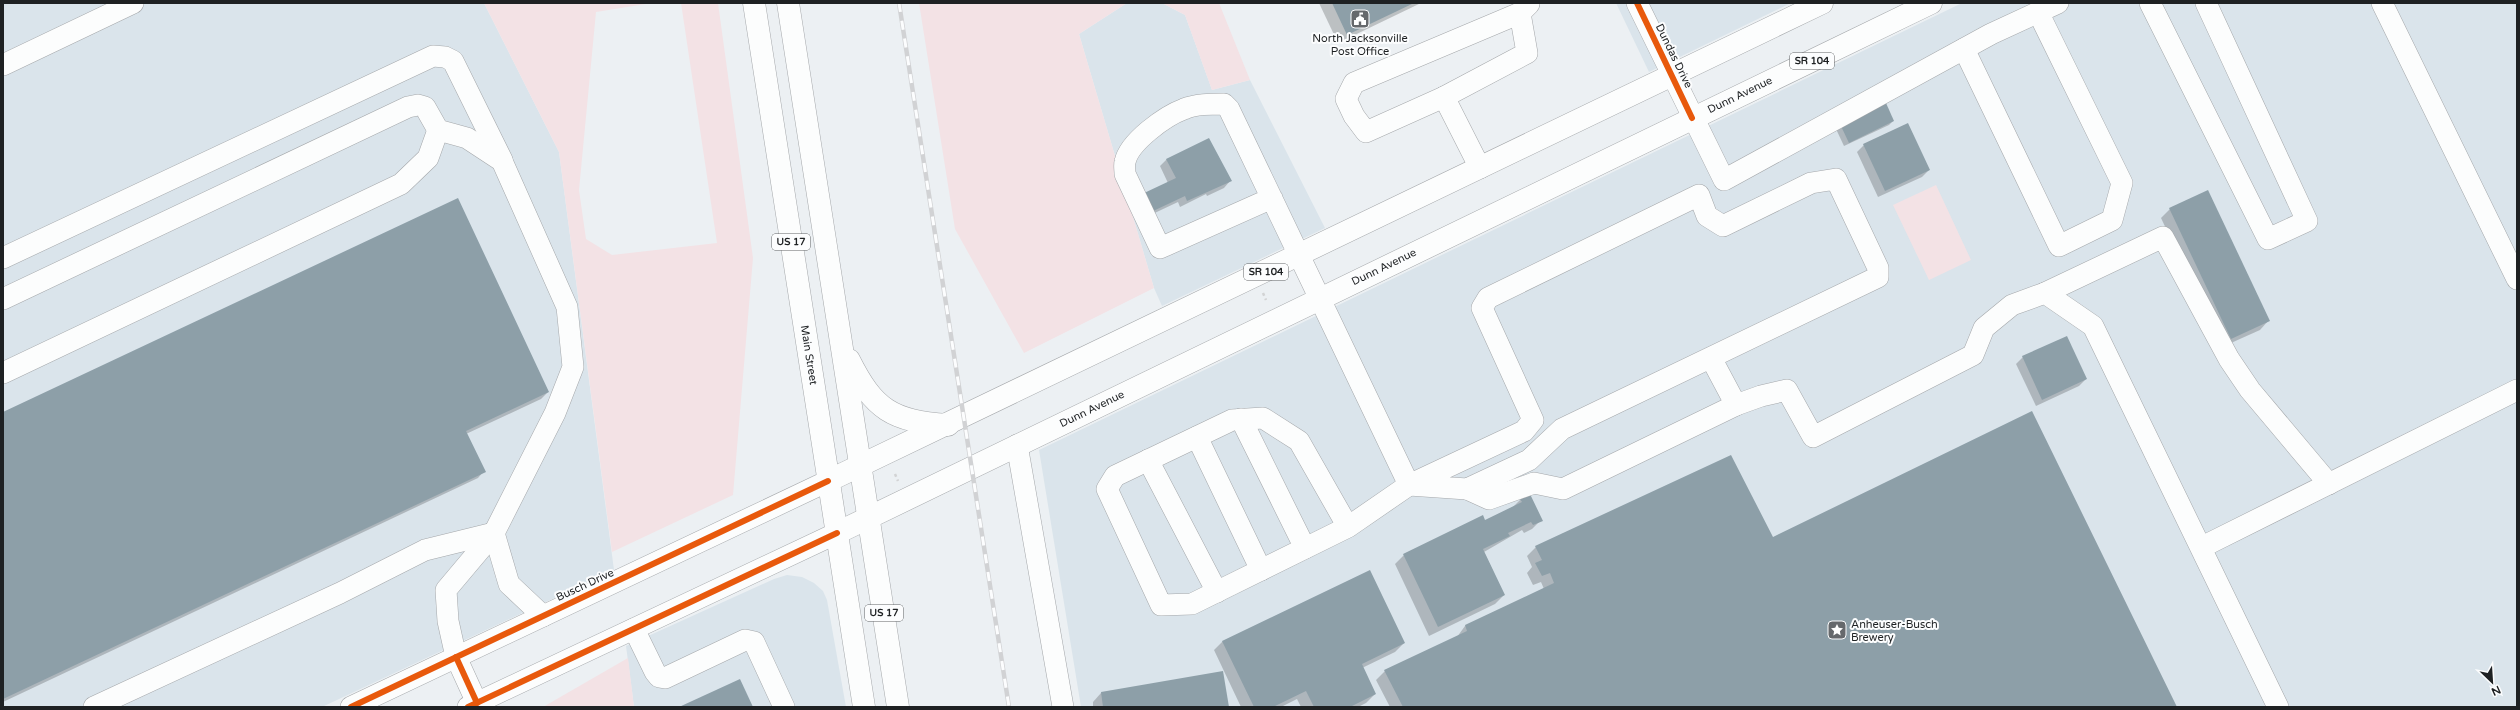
<svg xmlns="http://www.w3.org/2000/svg" width="2520" height="710" viewBox="0 0 2520 710" font-family="'Varela Round',sans-serif">
<style>
.built{fill:#dae4eb}
.green{fill:#f3e2e5}
.shadow{fill:#0003}
.building{fill:#8d9fa8}
.lines{fill:none;stroke-linecap:round;stroke-linejoin:round}
.minor-casing{stroke:#a4a7aa;stroke-width:22}
.major-casing{stroke:#a4a7aa;stroke-width:23}
.path{stroke:#d2d3d4;stroke-width:2.5;stroke-dasharray:3 3;stroke-linecap:butt}
.minor{stroke:#fcfdfd;stroke-width:21}
.major{stroke:#fcfdfd;stroke-width:22}
.rail-casing{stroke:#d1d2d4;stroke-width:4.5}
.rail{stroke:#fcfdfe;stroke-width:3;stroke-dasharray:9;stroke-linecap:butt}
.cycleway-casing{stroke:#fcfdfe;stroke-width:8}
.cycleway{stroke:#e8590c;stroke-width:6}
.labels{text-anchor:middle;dominant-baseline:central;stroke-width:4;stroke-linejoin:round;paint-order:stroke}
.shield{fill:#fcfdfe;stroke:#616365;stroke-width:1}
.shield-label{font-size:10px;font-weight:bold;fill:#1e2123}
.poi-label{font-size:11px;fill:#1e2123;stroke:#fcfdfe}
.street-label{font-size:11px;fill:#1e2123;stroke:#fcfdfe}
</style>
<rect width="100%" height="100%" fill="#ecf0f3"/>
<!-- built -->
<g class="built">
<path d="M3,3H484L559,152L614,570L322,707H3Z"/>
<path d="M1127,3H1162L1185,15L1212,90L1250,80L1325,228L1162,306L1154,288L1079,34Z"/>
<path d="M1616,3H1791L1649,72Z"/>
<path d="M1962,3H2517V707H1081L1039,450Z"/>
<path d="M787,575L802,577L814,583L823,591L827,600L846,707H634L626,646L774,579Z"/>
</g>
<!-- green -->
<g class="green">
<path d="M484,3H652L596,12L579,190L586,239L612,255L717,243L681,3H718L753,258L733,495L612,552L559,152Z"/>
<path d="M919,3H1127L1079,34L1154,288L1024,353L955,229Z"/>
<path d="M1162,3H1219L1250,80L1212,90L1185,15Z"/>
<path d="M1936,185L1971,260L1929,280L1893,205Z"/>
<path d="M628,658L634,707H543Z"/>
</g>
<!-- shadow -->
<g class="shadow">
<path d="M1319,3H1421L1338,43Z"/>
<path d="M1893,121L1889,125L1844,146L1836,129L1841,125Z"/>
<path d="M1864,145L1929,170L1922,177L1878,197L1857,152Z"/>
<path d="M1167,159L1230,181L1224,188L1207,196L1206,194L1180,207L1178,202L1144,218L1168,183L1160,166Z"/>
<path d="M2170,209L2268,321L2260,330L2222,347L2161,218Z"/>
<path d="M2023,357L2086,379L2079,386L2036,406L2016,364Z"/>
<path d="M548,392L541,399L466,434L484,471L478,478L3,702V413Z"/>
<path d="M1521,499L1541,520L1532,529L1524,533L1522,530L1484,552L1504,595L1495,604L1429,636L1395,564L1404,555L1485,521L1513,507Z"/>
<path d="M1773,538L2176,707H1390L1376,680L1385,671L1457,637L1465,626L1544,589L1541,582L1533,585L1527,573L1532,567L1527,556L1536,547Z"/>
<path d="M1223,641L1404,643L1395,652L1362,668L1375,694L1366,703L1358,707H1301L1297,699L1281,707H1241L1214,650Z"/>
<path d="M1101,693L1228,707H1093V702Z"/>
</g>
<!-- building -->
<g class="building">
<path d="M1332,3H1414L1347,35Z"/>
<path d="M1886,103L1894,121L1849,143L1840,124Z"/>
<path d="M1908,123L1930,170L1885,191L1863,144Z"/>
<path d="M1209,138L1232,181L1187,201L1185,196L1151,212L1142,194L1176,178L1166,159Z"/>
<path d="M2208,190L2270,321L2231,339L2169,208Z"/>
<path d="M458,198L549,392L466,431L486,472L3,699V412Z"/>
<path d="M2067,336L2087,379L2042,400L2022,356Z"/>
<path d="M2032,411L2177,707H1403L1384,670L1467,631L1465,625L1554,583L1550,573L1542,576L1535,563L1542,560L1535,546L1731,455L1773,537Z"/>
<path d="M1530,494L1543,521L1533,525L1531,522L1508,533L1510,536L1483,549L1505,595L1438,627L1403,554L1483,515L1485,520L1522,502L1520,499Z"/>
<path d="M1370,570L1405,643L1362,664L1376,694L1350,707H1314L1306,691L1273,707H1254L1222,641Z"/>
<path d="M1223,671L1229,707H1103L1101,692Z"/>
<path d="M740,679L753,707H679Z"/>
</g>
<g class="lines">
<defs>
<g id="minor">
<path d="M1637,3L1724,180L1991,34L2058,3"/>
<path d="M2150,3L2268,239L2307,221L2206,3"/>
<path d="M2382,3L2517,279"/>
<path d="M1964,49L2059,246L2112,220L2122,183L2038,12"/>
<path d="M3,65L133,3"/>
<path d="M1444,97L1366,132L1354,116L1346,99L1354,83L1520,13"/>
<path d="M1480,168L1444,97L1527,53L1520,13L1529,4"/>
<path d="M1836,179L1878,268V277L1562,429L1529,460L1467,489L1409,485L1524,431L1533,420L1482,308L1488,298L1699,195L1707,216L1723,226L1811,183Z"/>
<path d="M1272,198L1160,248L1125,174C1125,170 1124,165 1125,162C1129,142 1165,116 1184,109C1196,104 1210,104 1224,104L1229,109L1409,485L1348,527L1192,604L1161,605L1107,489L1115,476L1232,420L1263,418L1299,441L1348,527"/>
<path d="M3,258L433,56L445,57L453,61L502,160"/>
<path d="M2045,293L2163,237L2229,359L2250,390L2329,484"/>
<path d="M3,299L408,107L418,105L425,107L438,130L467,138L502,161L567,307L573,367L555,413L494,533L446,590L448,621L456,657L477,703"/>
<path d="M1711,358L1736,405L1761,396L1787,390L1813,437L1973,355L1984,328L2012,305L2045,293L2093,326L2278,707"/>
<path d="M3,373L401,184L428,158L438,130"/>
<path d="M1241,419L1305,548"/>
<path d="M1197,437L1261,570"/>
<path d="M1017,445L1063,707"/>
<path d="M1148,460L1217,592"/>
<path d="M1467,489L1489,499L1534,483L1563,489L1736,405"/>
<path d="M2202,547L2517,390"/>
<path d="M634,629L655,672L659,677L665,678L745,640L754,642L784,707"/>
<path d="M94,707L340,593L425,550L494,533L509,584L543,616"/>
<path d="M351,707L828,481"/>
<path d="M468,707L837,533"/>
</g>
<g id="major">
<path d="M754,3L864,707"/>
<path d="M788,3L898,707"/>
<path d="M849,360C874,410 892,421 948,425"/>
<path d="M828,481L1822,3"/>
<path d="M837,533L1931,3"/>
</g>
</defs>
<!-- minor casing -->
<use href="#minor" class="minor-casing"/>
<!-- major casing -->
<use href="#major" class="major-casing"/>
<!-- path -->
<g class="path">
<path d="M1263,293L1266,300"/>
<path d="M895,474L898,481"/>
</g>
<!-- minor -->
<use href="#minor" class="minor"/>
<!-- major -->
<use href="#major" class="major"/>
<defs>
<path id="rail" d="M899,3L1009,707"/>
</defs>
<!-- rail casing -->
<use href="#rail" class="rail-casing"/>
<!-- rail -->
<use href="#rail" class="rail"/>
<defs>
<g id="cycleway">
<path d="M1637,3L1692,118"/>
<path d="M456,657L477,703"/>
<path d="M351,707L828,481"/>
<path d="M468,707L837,533"/>
</g>
</defs>
<!-- cycleway casing -->
<use href="#cycleway" class="cycleway-casing"/>
<!-- cycleway -->
<use href="#cycleway" class="cycleway"/>
</g>
<!-- icons -->
<defs>
<symbol id="civic-square" viewBox="-11 -11 22 22"><rect x="-9" y="-9" width="18" height="18" rx="4" fill="#66696c" stroke="#fcfdfe"/><path d="M-.6-6.5H3V-4.5H.6V-3L4-1V1h2V6H-6V1h2V-1L-.6-3ZM-1.2 2.5V6h2.4V2.5Z" fill="#fff"/></symbol>
<symbol id="sight-square" viewBox="-11 -11 22 22"><rect x="-9" y="-9" width="18" height="18" rx="4" fill="#66696c" stroke="#fcfdfe"/><path d="M0-6L1.8-2.2L6-1.7L2.9 1.2L3.7 5.4L0 3.3L-3.7 5.4L-2.9 1.2L-6-1.7L-1.8-2.2Z" fill="#fff"/></symbol>
</defs>
<g fill-rule="evenodd">
<use href="#civic-square" x="1349" y="8" width="22" height="22"/>
<use href="#sight-square" x="1826" y="619" width="22" height="22"/>
</g>
<g class="labels">
<!-- shield labels -->
<g class="shield">
<rect x="1790" y="53" width="44" height="16" rx="3"/>
<rect x="772" y="234" width="38" height="16" rx="3"/>
<rect x="1244" y="264" width="44" height="16" rx="3"/>
<rect x="865" y="605" width="38" height="16" rx="3"/>
</g>
<g class="shield-label">
<text x="1812" y="61">SR 104</text>
<text x="791" y="242">US 17</text>
<text x="1266" y="272">SR 104</text>
<text x="884" y="613">US 17</text>
</g>
<!-- poi labels -->
<g class="poi-label">
<text x="1360" y="38">North Jacksonville<tspan x="1360" dy="13">Post Office</tspan></text>
<text x="1851" y="624" text-anchor="start">Anheuser-Busch<tspan x="1851" dy="13">Brewery</tspan></text>
</g>
<!-- street labels -->
<g class="street-label">
<text transform="translate(1674 56) rotate(64)">Dundas Drive</text>
<text transform="translate(1740 95) rotate(-26)">Dunn Avenue</text>
<text transform="translate(1384 267) rotate(-26)">Dunn Avenue</text>
<text transform="translate(809 355) rotate(81)">Main Street</text>
<text transform="translate(1092 409) rotate(-26)">Dunn Avenue</text>
<text transform="translate(585 585) rotate(-25)">Busch Drive</text>
</g>
</g>
<!-- border -->
<rect width="2520" height="710" fill="none" stroke="#1e2123" stroke-width="8"/>
<!-- north arrow -->
<g transform="translate(2492 682) rotate(155)" stroke="#fcfdfe" stroke-width="3" paint-order="stroke">
<path d="M0-3L7 15L0 10L-7 15Z" fill="#1e2123"/>
<text y="-6" font-size="11" font-weight="bold" text-anchor="middle" fill="#1e2123">N</text>
</g>
</svg>
